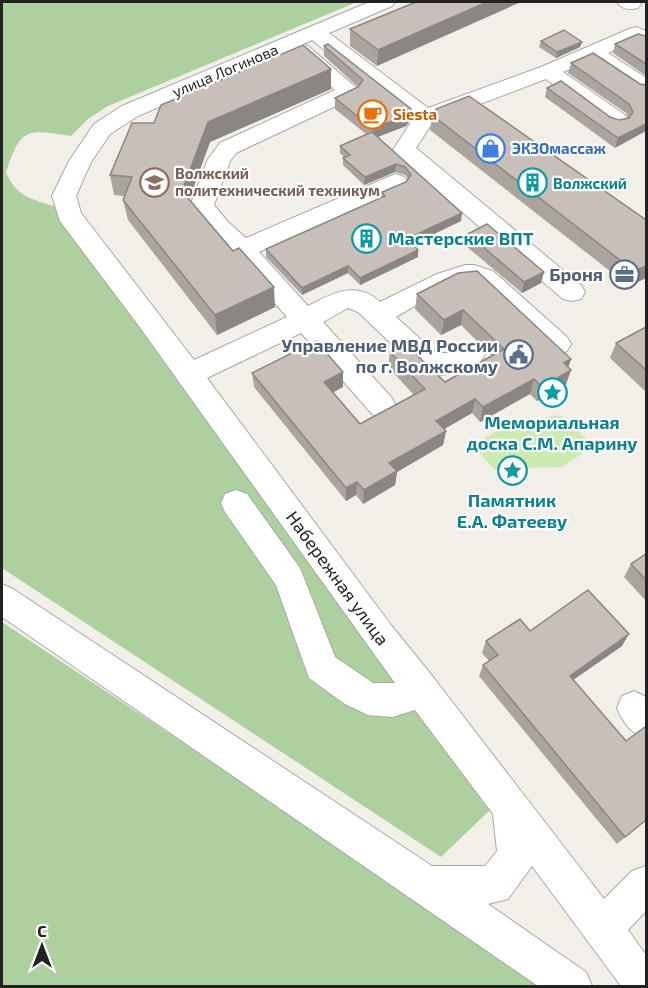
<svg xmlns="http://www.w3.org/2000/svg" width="648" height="988" viewBox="0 0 648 988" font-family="'Exo 2',sans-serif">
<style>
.grass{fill:#cdebb0}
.forest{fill:#add19e}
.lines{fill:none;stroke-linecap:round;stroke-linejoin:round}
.minor-casing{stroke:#a9a9a9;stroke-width:2}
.minor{fill:#fff;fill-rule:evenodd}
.wall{fill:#aba49e}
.shaded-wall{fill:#8b8681}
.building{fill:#c7bfb8;stroke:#8b8681;stroke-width:1.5}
.labels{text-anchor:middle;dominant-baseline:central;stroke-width:4.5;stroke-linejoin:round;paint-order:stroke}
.far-street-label{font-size:15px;fill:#222;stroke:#fff}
.far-food-label{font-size:15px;font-weight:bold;fill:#c56008;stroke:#fff;text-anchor:start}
.far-shop-label{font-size:15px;font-weight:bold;fill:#366cbe;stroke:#fff;text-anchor:start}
.far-education-label{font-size:15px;font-weight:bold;fill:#785e54;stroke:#fff;text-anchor:start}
.far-culture-label{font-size:15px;font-weight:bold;fill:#0d838f;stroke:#fff;text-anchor:start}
.culture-label{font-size:18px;font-weight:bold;fill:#0d838f;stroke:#fff}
.service-label{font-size:18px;font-weight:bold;fill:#4e5e75;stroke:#fff;text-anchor:end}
.street-label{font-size:18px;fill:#222;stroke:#fff}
</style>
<rect width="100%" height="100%" fill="#f2efe9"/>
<!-- grass -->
<path class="grass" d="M561,415L594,446L562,467L494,469L472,445L515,421Z"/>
<!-- forest -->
<g class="forest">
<path d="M2,2H357L108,106L88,119L71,136C26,129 21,127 6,172C16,197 32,199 56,207L64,222L490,810L441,857L2,568Z"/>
<path d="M2,622L548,986H2Z"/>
</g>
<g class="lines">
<defs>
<g id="minor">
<path d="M369,2H395L392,6L329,33L428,108L541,67L629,29L636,27L646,31V45L635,41L608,53L646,78V93L638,92L591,60L563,72L625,115L628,120L625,125L617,127L609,125L546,79L433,122L416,148L581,285L585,292L581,299L572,301L563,299L396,155L393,150L413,119L312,40L303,44L308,46L360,91L357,96L236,153L230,161L214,205L228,222L246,238L388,177L396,174L404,177L408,182L404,187L259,252L308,306C332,293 357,280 380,302L437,274L465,265H474L493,271L567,337L571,344L567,351L558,354L549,351L475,284C453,280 416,306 396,317L436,353H448L471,344L481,347L485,354L481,361L453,373L441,375L417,368L358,312L348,308L323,322L392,398L396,406L392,414L382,417L372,414L301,333L207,378L391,625L433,677L604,899L632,871L646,866V911L628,930L646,955V986H621L532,866L508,899L488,904L586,972L592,986H538L2,617V584L13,589L432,866H485L497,851L493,814L415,710L392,717L368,715L345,704L309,678L276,585L225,512L221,503L225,494L236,490L247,494L300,568L335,657L373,683H395L139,326L60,221L52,196L69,161L94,124L122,106ZM291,50L335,90L220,143L208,159L190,206L210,234L230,252L287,317L194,360L81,213L76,196L91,162L110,134L138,116Z"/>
<path d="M617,2H639L641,4L638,8C630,10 622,10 617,2Z"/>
<path d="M634,691L646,697V739C631,733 623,723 617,708L622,696Z"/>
</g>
</defs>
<!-- minor casing -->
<use href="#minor" class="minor-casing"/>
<!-- minor -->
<use href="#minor" class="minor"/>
</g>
<!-- wall -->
<g class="wall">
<path d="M416,2L377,66L350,46V29Z"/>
<path d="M646,36V76L613,53L615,44Z"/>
<path d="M541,41L582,42L580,47L556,58L539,47Z"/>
<path d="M324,46L410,120L406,126L378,137L461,221L412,244L418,257L360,285L348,273L302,295L266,257V249L381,198L382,192L406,182L408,179L405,175L395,172L364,185L343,165V158L344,157L340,153V146L366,134L335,109V98L358,87L324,56Z"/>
<path d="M571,63L640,84L646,85L615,148L545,97L547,88L610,117L619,120L628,118L626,113L568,73Z"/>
<path d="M331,89L210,142L189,199L275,307L217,335L128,220L123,200L124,196L114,195L110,175L154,123Z"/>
<path d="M432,115L646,220V278L629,286L430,130Z"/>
<path d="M468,234L544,272L541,283L522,293L466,246Z"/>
<path d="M458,273L571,359L568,367L571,370L566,384L537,401L530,394L480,422L472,413L444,429L446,431L443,445L397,472L395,485L363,504L356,495L346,501L254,387L252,373L343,372V387L332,393L360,424L414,395L388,367L390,352L445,382L492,356L461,325L441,335L415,309L417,294Z"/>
<path d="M646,327V392L610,358L616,343Z"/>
<path d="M646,554V601L624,577L631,564Z"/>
<path d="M530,631L622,646L573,680L646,820L617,844L479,676L483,665L489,661L482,653L486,641Z"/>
</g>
<!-- shaded-wall -->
<g class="shaded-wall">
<path d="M487,2H521L377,66L378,50Z"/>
<path d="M582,42L580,47L556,58L557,52Z"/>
<path d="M331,69V89L210,142L185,211L182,191L208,122Z"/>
<path d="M411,109L410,120L406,126L372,139L373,129Z"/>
<path d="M646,124V131L615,148L618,138Z"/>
<path d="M396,164L395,172L364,185L365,177Z"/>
<path d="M462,213L461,221L407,247V239Z"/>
<path d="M418,250V257L360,285V278Z"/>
<path d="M348,266V273L302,295V288Z"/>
<path d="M646,266V278L629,286L634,271Z"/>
<path d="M544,272L541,283L522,293L524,282Z"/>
<path d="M274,287L275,307L217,335L215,315Z"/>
<path d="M463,310L461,325L441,335L444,320Z"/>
<path d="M571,359L566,373L571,370L566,384L537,401L542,387L564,363Z"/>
<path d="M343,372V387L324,397V382Z"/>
<path d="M534,379L530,394L480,422L483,407Z"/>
<path d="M475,399L472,413L434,435L436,421Z"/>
<path d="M446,431L443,445L397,472L395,485L363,504L364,490L389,463Z"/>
<path d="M357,482L356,495L346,501V488Z"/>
<path d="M629,634L622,646L563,687L570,676Z"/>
</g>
<!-- building -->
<g class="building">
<path d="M416,2H487L378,50L350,29Z"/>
<path d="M564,30L582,42L557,52L541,41Z"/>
<path d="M638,34L646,36V64L615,44Z"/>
<path d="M328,44L411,109L407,115L373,129L335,98L358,87L363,80L324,46Z"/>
<path d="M303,45L331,69L208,122L182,191L233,251L239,248L274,287L215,315L123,200L132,177L110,175L132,123H154L161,105Z"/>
<path d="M593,53L640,84L646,85V124L618,138L547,88L561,81L610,117L619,120L629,118L633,112L629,104L571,63Z"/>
<path d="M469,96L646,220V266L634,271L432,115L436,109Z"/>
<path d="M372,132L462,213L407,239L418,250L360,278L348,266L302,288L266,249L385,196L382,192L406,182L411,175L405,167L396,164L365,177L343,158L350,155L340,146Z"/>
<path d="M487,224L544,272L524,282L468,234Z"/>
<path d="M477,271L571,359L564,363L571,370L542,387L534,379L483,407L475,399L436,421L446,431L389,463L397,471L364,490L357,482L346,488L252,373L316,341L343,372L324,382L360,424L425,389L390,352L402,341L445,382L504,349L463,310L444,320L417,294L458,273Z"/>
<path d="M646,327V370L616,343Z"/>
<path d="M646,554V580L631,564Z"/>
<path d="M588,590L629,634L570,676L626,741L645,727L646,728V820L625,837L483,665L498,655L486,641L520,619L530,631Z"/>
</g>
<!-- icons -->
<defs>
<symbol id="cafe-ring" viewBox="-11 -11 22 22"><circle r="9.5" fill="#fff" stroke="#e8710a" stroke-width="1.5"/><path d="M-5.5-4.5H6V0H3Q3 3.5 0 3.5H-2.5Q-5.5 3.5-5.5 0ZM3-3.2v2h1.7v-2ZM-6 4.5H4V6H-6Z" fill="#e8710a"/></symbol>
<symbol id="shop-ring" viewBox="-11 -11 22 22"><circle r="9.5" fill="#fff" stroke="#3f7fe0" stroke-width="1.5"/><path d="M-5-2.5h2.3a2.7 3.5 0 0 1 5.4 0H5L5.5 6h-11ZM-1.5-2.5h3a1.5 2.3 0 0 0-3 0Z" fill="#3f7fe0"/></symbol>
<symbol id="university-ring" viewBox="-11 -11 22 22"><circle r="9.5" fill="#fff" stroke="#8d6e63" stroke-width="1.5"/><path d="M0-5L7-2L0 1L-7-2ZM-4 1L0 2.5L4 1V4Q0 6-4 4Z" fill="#8d6e63"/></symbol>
<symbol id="building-ring" viewBox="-11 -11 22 22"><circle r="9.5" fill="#fff" stroke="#0f9aa8" stroke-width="1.5"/><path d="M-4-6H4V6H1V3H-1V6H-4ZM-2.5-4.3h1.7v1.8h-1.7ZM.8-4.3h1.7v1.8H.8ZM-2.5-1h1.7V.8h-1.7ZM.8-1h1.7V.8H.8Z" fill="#0f9aa8"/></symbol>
<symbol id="office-ring" viewBox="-11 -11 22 22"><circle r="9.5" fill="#fff" stroke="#5c6f8a" stroke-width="1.5"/><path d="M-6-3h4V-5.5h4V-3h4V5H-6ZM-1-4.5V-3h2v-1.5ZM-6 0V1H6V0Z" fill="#5c6f8a"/></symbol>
<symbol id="civic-ring" viewBox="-11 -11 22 22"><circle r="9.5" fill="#fff" stroke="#5c6f8a" stroke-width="1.5"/><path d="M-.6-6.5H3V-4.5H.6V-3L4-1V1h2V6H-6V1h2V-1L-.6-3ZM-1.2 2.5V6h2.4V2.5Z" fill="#5c6f8a"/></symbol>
<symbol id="sight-ring" viewBox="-11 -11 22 22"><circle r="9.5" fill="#fff" stroke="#0f9aa8" stroke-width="1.5"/><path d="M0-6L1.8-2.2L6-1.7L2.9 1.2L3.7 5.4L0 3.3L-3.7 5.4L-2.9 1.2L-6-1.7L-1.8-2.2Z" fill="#0f9aa8"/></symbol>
</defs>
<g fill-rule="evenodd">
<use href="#cafe-ring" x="356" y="98" width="33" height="33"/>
<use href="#shop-ring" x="474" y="132" width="33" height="33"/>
<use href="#university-ring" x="138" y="166" width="33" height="33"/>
<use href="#building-ring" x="516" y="166" width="33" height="33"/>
<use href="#building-ring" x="350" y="222" width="33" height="33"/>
<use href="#office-ring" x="608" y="258" width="33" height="33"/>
<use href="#civic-ring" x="502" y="338" width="33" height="33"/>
<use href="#sight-ring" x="536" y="376" width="33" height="33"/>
<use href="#sight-ring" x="496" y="454" width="33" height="33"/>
</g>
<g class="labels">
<!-- far-street labels -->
<g class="far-street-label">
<text transform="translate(225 70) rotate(-23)">улица Логинова</text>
</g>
<!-- far-food labels -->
<g class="far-food-label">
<text x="393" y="114">Siesta</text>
</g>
<!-- far-shop labels -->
<g class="far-shop-label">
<text x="512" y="148">ЭКЗОмассаж</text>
</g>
<!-- far-education labels -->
<g class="far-education-label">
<text x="175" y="173">Волжский<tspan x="175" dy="17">политехнический техникум</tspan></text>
</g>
<!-- far-culture labels -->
<g class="far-culture-label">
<text x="553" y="183">Волжский</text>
</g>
<!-- culture labels -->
<g class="culture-label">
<text x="388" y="238" text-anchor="start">Мастерские ВПТ</text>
<text x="552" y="422">Мемориальная<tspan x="552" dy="21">доска С.М. Апарину</tspan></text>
<text x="512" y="500">Памятник<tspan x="512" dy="21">Е.А. Фатееву</tspan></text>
</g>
<!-- service labels -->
<g class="service-label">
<text x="603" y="274">Броня</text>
<text x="498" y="345">Управление МВД России<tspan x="498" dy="21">по г. Волжскому</tspan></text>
</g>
<!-- street labels -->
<g class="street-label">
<text transform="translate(338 578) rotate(54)">Набережная улица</text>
</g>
</g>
<!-- border -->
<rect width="648" height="988" fill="none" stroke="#222222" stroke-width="6"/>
<!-- north arrow -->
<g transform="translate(42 946)" stroke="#ffffff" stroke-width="4.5" paint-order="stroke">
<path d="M0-4.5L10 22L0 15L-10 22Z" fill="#222222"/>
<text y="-9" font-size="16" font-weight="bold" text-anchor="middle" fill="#222222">С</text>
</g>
</svg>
